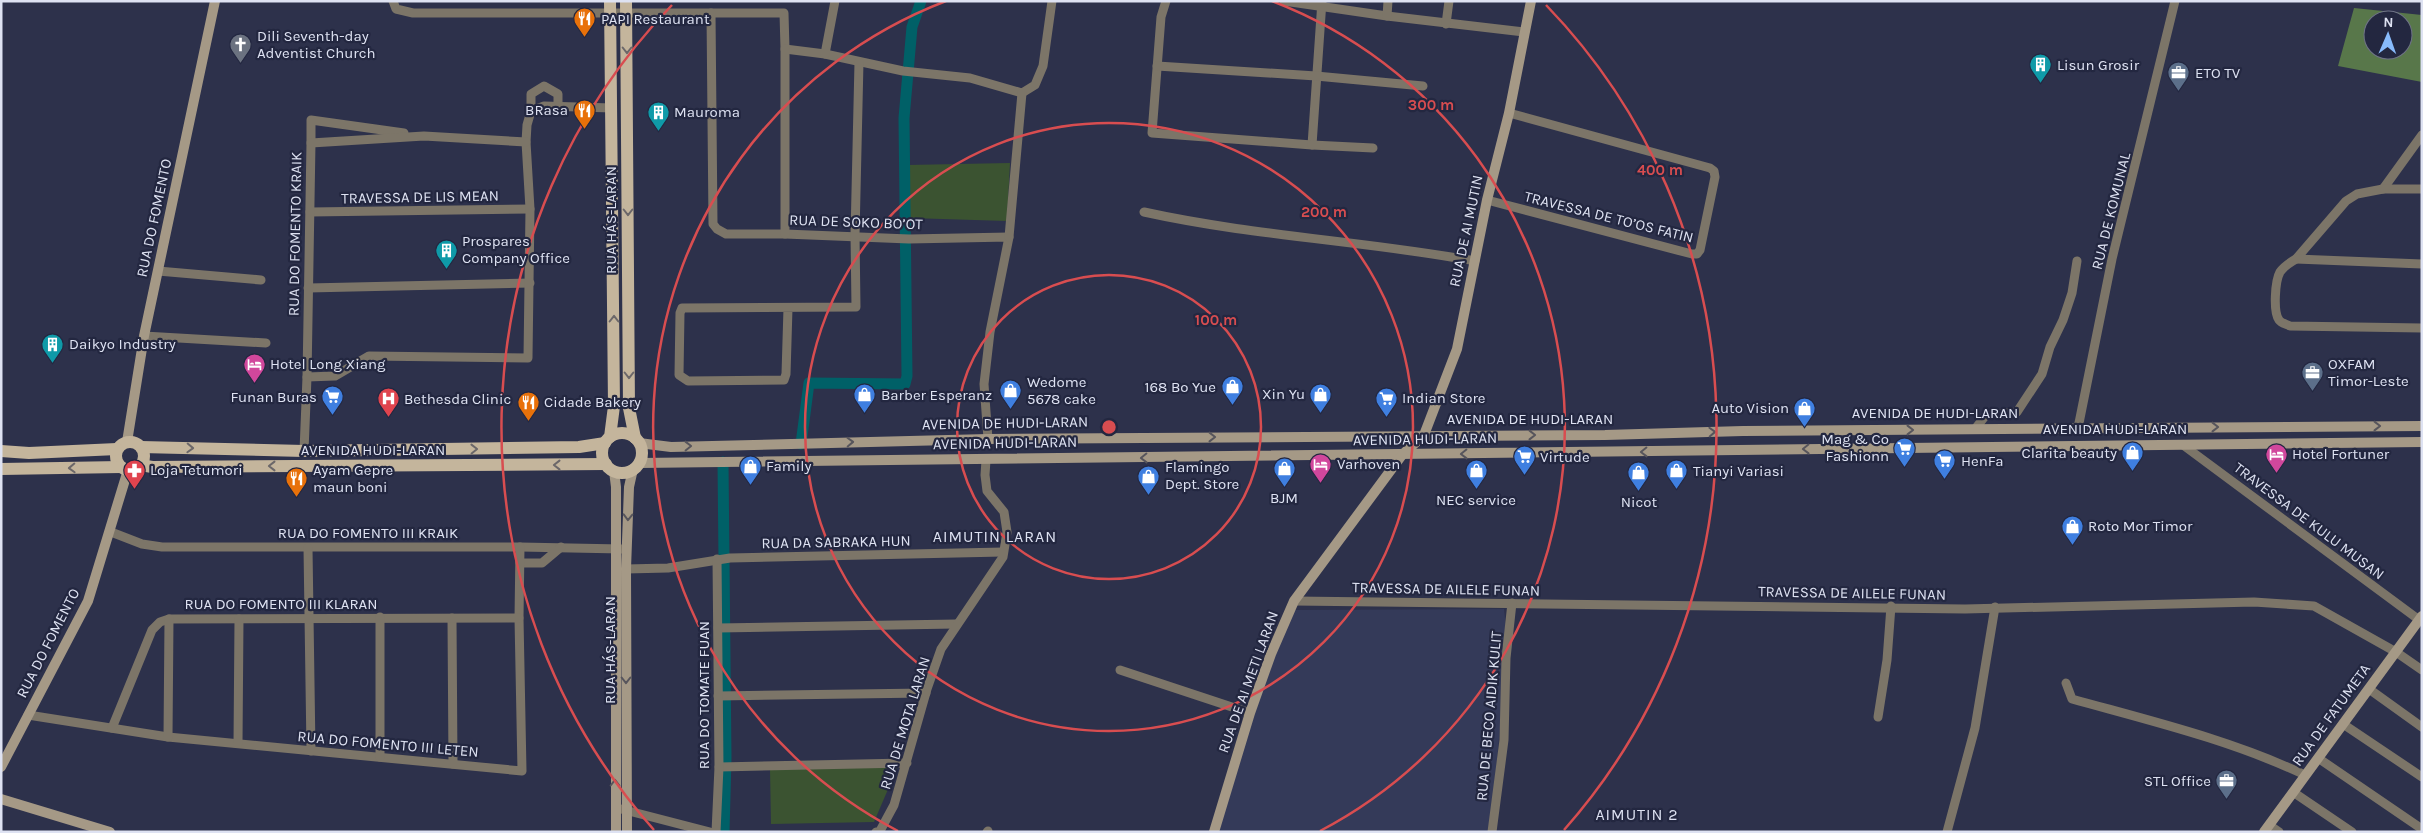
<svg xmlns="http://www.w3.org/2000/svg" width="2423" height="833" viewBox="0 0 2423 833" font-family="Karla,sans-serif">
<style>
.built{fill:#343a59}
.green{fill:#3b5331}
.forest{fill:#58774a;fill-rule:evenodd}
.lines{fill:none;stroke-linecap:round;stroke-linejoin:round}
.canal{stroke:#006067;stroke-width:11}
.street{stroke:#7c7568;stroke-width:9}
.secondary{stroke:#a59986;stroke-width:10}
.primary{stroke:#c4b59c;stroke-width:12}
.oneway{stroke:#6b6769}
.oneway2{stroke:#57555c}
.ring{fill:none;stroke:#d84d50;stroke-width:2.5}
.labels{text-anchor:middle;dominant-baseline:central;stroke-width:4.5;stroke-linejoin:round;paint-order:stroke}
.poi-label{font-size:15px;fill:#dee2f2;stroke:#232740;text-anchor:start}
.street-label{font-size:15px;fill:#dee2f2;stroke:#232740}
.neighbourhood-label{font-size:16px;letter-spacing:1px;fill:#dee2f2;stroke:#232740}
.centre{fill:#d84d50;stroke:#232740;stroke-width:2.5}
.ring-label{font-size:15px;text-anchor:middle;font-weight:bold;fill:#d84d50;stroke:#232740;stroke-width:4.5;stroke-linejoin:round;paint-order:stroke}
</style>
<rect width="100%" height="100%" fill="#2d314b"/>
<!-- built -->
<path class="built" d="M1504,609L1508,646L1490,832H1215L1271,650L1293,610Z"/>
<!-- green -->
<g class="green">
<path d="M1010,163L1007,221L909,218L907,165Z"/>
<path d="M898,766L874,822L771,824L770,769Z"/>
</g>
<!-- forest -->
<path class="forest" d="M2354,8L2422,15V82L2338,66ZM2373,20H2403V50H2373Z"/>
<g class="lines">
<!-- canal -->
<g class="canal">
<path d="M801,444L809,383L905,384L907,376L904,118L912,27L921,1"/>
<path d="M723,462L726,758L724,832"/>
</g>
<!-- street -->
<g class="street">
<path d="M393,1L396,9L413,13H784L785,49L825,54L903,71L970,78L1022,93"/>
<path d="M1166,1L1161,17L1152,133L1312,145L1322,1"/>
<path d="M1284,1L1387,16L1524,32"/>
<path d="M711,13L713,224L717,229L726,234H785L909,239L1009,237L990,332L984,384L988,439"/>
<path d="M1387,16L1388,1"/>
<path d="M1446,24L1449,1"/>
<path d="M785,49V234"/>
<path d="M825,54L835,1"/>
<path d="M1157,66L1316,76L1423,86"/>
<path d="M1022,93L1035,85L1043,66L1052,1"/>
<path d="M531,111V94L544,86L558,94V106"/>
<path d="M311,143V120L404,133"/>
<path d="M1312,145L1373,148"/>
<path d="M2383,189L2422,135"/>
<path d="M2422,189H2383L2357,194L2346,201L2296,259C2289,263 2284,266 2280,272C2275,281 2273,312 2279,320C2281,323 2286,324 2290,326L2422,328"/>
<path d="M1487,200L1692,254H1697L1700,250L1715,177L1714,171L1710,168L1509,113"/>
<path d="M310,212L530,209"/>
<path d="M1144,212C1253,236 1365,241 1475,261"/>
<path d="M1009,237L1022,93"/>
<path d="M2296,259L2422,264"/>
<path d="M158,271L261,280"/>
<path d="M308,288L530,283"/>
<path d="M788,308L786,374L784,380L688,381L679,375L680,313L682,308L856,307L855,235L859,62"/>
<path d="M144,336L266,343"/>
<path d="M307,377L335,376L369,356L528,358L530,209L526,142L527,125L531,111L544,106L612,108"/>
<path d="M2078,428L2112,259L2175,1"/>
<path d="M1975,429L1986,415L2017,412L2042,374L2050,347L2063,320L2072,293L2077,261"/>
<path d="M2183,445L2422,622"/>
<path d="M304,451L307,377L311,143L424,136L526,142"/>
<path d="M111,532L142,544L162,547H520L622,549"/>
<path d="M308,548L311,751"/>
<path d="M520,563H542L561,547"/>
<path d="M626,569L668,568L730,558L1003,552"/>
<path d="M1294,601L1965,609L2254,602L2314,606L2396,652L2422,670"/>
<path d="M452,618L453,764"/>
<path d="M718,628L956,624"/>
<path d="M1120,670L1250,713"/>
<path d="M2066,683L2072,699C2151,721 2231,740 2305,775"/>
<path d="M2369,689L2422,727"/>
<path d="M718,696L926,693"/>
<path d="M28,715L168,737L522,771L519,618L520,547"/>
<path d="M1878,717L1887,660L1891,606"/>
<path d="M2343,724L2422,777"/>
<path d="M112,728L152,630L160,622L169,619L519,618"/>
<path d="M168,737L169,619"/>
<path d="M238,743L239,619"/>
<path d="M380,757V617"/>
<path d="M2318,758L2422,829"/>
<path d="M719,767L907,763"/>
<path d="M2293,792L2352,832"/>
<path d="M621,809L710,832"/>
<path d="M2269,825L2279,832"/>
<path d="M716,832L719,767L717,559"/>
<path d="M876,832L880,831L894,805L927,689L941,649L1003,557L1007,532L1004,512L987,491L985,475L986,460"/>
<path d="M987,832L988,831"/>
<path d="M1492,832L1504,740L1506,658L1512,603"/>
<path d="M1947,832L1975,728L1995,607"/>
</g>
<!-- secondary -->
<g class="secondary">
<path d="M127,442L144,336L215,1"/>
<path d="M639,443L671,447L988,439L1605,435L1743,431L2422,426"/>
<path d="M639,463L2422,442"/>
<path d="M614,471L616,487V832"/>
<path d="M1,767L88,601L128,470"/>
<path d="M1,799L110,832"/>
<path d="M627,832L626,569L629,487L633,469"/>
<path d="M1214,832L1250,713L1271,654L1294,601L1402,455L1424,435L1457,349L1487,200L1509,113L1531,1"/>
<path d="M2264,832L2422,616"/>
</g>
<!-- primary -->
<g class="primary">
<path d="M626,1L629,408L635,438"/>
<circle cx="622" cy="453" r="20"/>
<path d="M610,437L614,406L610,1"/>
<circle cx="130" cy="456" r="14"/>
<path d="M141,447L304,451L579,447L605,443"/>
<path d="M1,451L29,453L117,449"/>
<path d="M141,465L152,467L606,464"/>
<path d="M1,469L121,467"/>
</g>
</g>
<!-- one-way arrows -->
<defs><path id="oneway-chevron" d="M-2-3.5L2.5 0L-2 3.5" fill="none" stroke-width="1.6" stroke-linecap="round" stroke-linejoin="round" transform="scale(1.25)"/></defs>
<g class="oneway">
<use href="#oneway-chevron" transform="translate(627 50) rotate(90)"/>
<use href="#oneway-chevron" transform="translate(628 212) rotate(90)"/>
<use href="#oneway-chevron" transform="translate(614 319) rotate(-90)"/>
<use href="#oneway-chevron" transform="translate(629 375) rotate(90)"/>
<use href="#oneway-chevron" transform="translate(190 448) rotate(2)"/>
<use href="#oneway-chevron" transform="translate(474 449) rotate(-1)"/>
<use href="#oneway-chevron" transform="translate(557 465) rotate(180)"/>
<use href="#oneway-chevron" transform="translate(272 466) rotate(180)"/>
<use href="#oneway-chevron" transform="translate(72 468) rotate(178)"/>
</g>
<g class="oneway2">
<use href="#oneway-chevron" transform="translate(2377 426)"/>
<use href="#oneway-chevron" transform="translate(2215 427)"/>
<use href="#oneway-chevron" transform="translate(1910 430)"/>
<use href="#oneway-chevron" transform="translate(1712 432) rotate(-2)"/>
<use href="#oneway-chevron" transform="translate(1532 435)"/>
<use href="#oneway-chevron" transform="translate(1212 437)"/>
<use href="#oneway-chevron" transform="translate(850 442) rotate(-2)"/>
<use href="#oneway-chevron" transform="translate(688 446) rotate(-1)"/>
<use href="#oneway-chevron" transform="translate(1806 449) rotate(179)"/>
<use href="#oneway-chevron" transform="translate(1644 452) rotate(179)"/>
<use href="#oneway-chevron" transform="translate(1464 454) rotate(179)"/>
<use href="#oneway-chevron" transform="translate(1144 458) rotate(179)"/>
<use href="#oneway-chevron" transform="translate(628 517) rotate(91)"/>
<use href="#oneway-chevron" transform="translate(626 680) rotate(90)"/>
<use href="#oneway-chevron" transform="translate(615 783) rotate(-90)"/>
</g>
<!-- distance rings -->
<g class="ring">
<circle cx="1109" cy="427" r="152"/>
<circle cx="1109" cy="427" r="304"/>
<path d="M898 831A456 456 0 0 1 946 1M1272 1A456 456 0 0 1 1320 831"/>
<path d="M654 830A608 608 0 0 1 672 5M1546 5A608 608 0 0 1 1564 830"/>
</g>
<!-- icons -->
<defs>
<symbol id="restaurant-pin" viewBox="-11 -11 22 30"><path d="M0 17L-7.5 6A9.5 9.5 0 1 1 7.5 6Z" fill="#e8710a" stroke="#232740"/><path d="M-5-6h1v4h1v-4h1v4h1v-4h1v5L-1.5 .5V6h-2V.5L-5-1ZM5-6V6H3V1.5H1.5Q1.5-4 5-6Z" fill="#fff"/></symbol>
<symbol id="church-pin" viewBox="-11 -11 22 30"><path d="M0 17L-7.5 6A9.5 9.5 0 1 1 7.5 6Z" fill="#6b7280" stroke="#232740"/><path d="M-1.2-6h2.4v3.5h3.3v2.4h-3.3V6h-2.4V-.1h-3.3v-2.4h3.3Z" fill="#fff"/></symbol>
<symbol id="building-pin" viewBox="-11 -11 22 30"><path d="M0 17L-7.5 6A9.5 9.5 0 1 1 7.5 6Z" fill="#0f9aa8" stroke="#232740"/><path d="M-4-6H4V6H1V3H-1V6H-4ZM-2.5-4.3h1.7v1.8h-1.7ZM.8-4.3h1.7v1.8H.8ZM-2.5-1h1.7V.8h-1.7ZM.8-1h1.7V.8H.8Z" fill="#fff"/></symbol>
<symbol id="office-pin" viewBox="-11 -11 22 30"><path d="M0 17L-7.5 6A9.5 9.5 0 1 1 7.5 6Z" fill="#5c6f8a" stroke="#232740"/><path d="M-6-3h4V-5.5h4V-3h4V5H-6ZM-1-4.5V-3h2v-1.5ZM-6 0V1H6V0Z" fill="#fff"/></symbol>
<symbol id="hotel-pin" viewBox="-11 -11 22 30"><path d="M0 17L-7.5 6A9.5 9.5 0 1 1 7.5 6Z" fill="#d1479c" stroke="#232740"/><path d="M-6-4.5h1.5V1H6V5H4.5V3h-9V5H-6ZM-4 0a1.8 1.8 0 1 1 3.6 0ZM.5 0V-2.5h3Q6-2.5 6 0Z" fill="#fff"/></symbol>
<symbol id="shop-pin" viewBox="-11 -11 22 30"><path d="M0 17L-7.5 6A9.5 9.5 0 1 1 7.5 6Z" fill="#3f7fe0" stroke="#232740"/><path d="M-5-2.5h2.3a2.7 3.5 0 0 1 5.4 0H5L5.5 6h-11ZM-1.5-2.5h3a1.5 2.3 0 0 0-3 0Z" fill="#fff"/></symbol>
<symbol id="supermarket-pin" viewBox="-11 -11 22 30"><path d="M0 17L-7.5 6A9.5 9.5 0 1 1 7.5 6Z" fill="#3f7fe0" stroke="#232740"/><path d="M-6-5.5h2.5l.6 2H6L4.5 2H-2.5L-4.4-4H-6ZM-1.5 3.2a1.3 1.3 0 1 0 .1 0ZM3 3.2a1.3 1.3 0 1 0 .1 0Z" fill="#fff"/></symbol>
<symbol id="hospital-pin" viewBox="-11 -11 22 30"><path d="M0 17L-7.5 6A9.5 9.5 0 1 1 7.5 6Z" fill="#e0444e" stroke="#232740"/><path d="M-5-5h3v3.5h4V-5h3V5h-3V1.5h-4V5h-3Z" fill="#fff"/></symbol>
<symbol id="pharmacy-pin" viewBox="-11 -11 22 30"><path d="M0 17L-7.5 6A9.5 9.5 0 1 1 7.5 6Z" fill="#e0444e" stroke="#232740"/><path d="M-2-6h4v4h4v4h-4v4h-4v-4h-4v-4h4Z" fill="#fff"/></symbol>
</defs>
<g fill-rule="evenodd">
<use href="#restaurant-pin" x="572" y="6" width="25" height="34"/>
<use href="#church-pin" x="228" y="32" width="25" height="34"/>
<use href="#building-pin" x="2028" y="52" width="25" height="34"/>
<use href="#office-pin" x="2166" y="60" width="25" height="34"/>
<use href="#restaurant-pin" x="572" y="98" width="25" height="34"/>
<use href="#building-pin" x="646" y="100" width="25" height="34"/>
<use href="#building-pin" x="434" y="238" width="25" height="34"/>
<use href="#building-pin" x="40" y="332" width="25" height="34"/>
<use href="#hotel-pin" x="242" y="352" width="25" height="34"/>
<use href="#office-pin" x="2300" y="360" width="25" height="34"/>
<use href="#shop-pin" x="1220" y="374" width="25" height="34"/>
<use href="#shop-pin" x="998" y="378" width="25" height="34"/>
<use href="#shop-pin" x="1308" y="382" width="25" height="34"/>
<use href="#shop-pin" x="852" y="382" width="25" height="34"/>
<use href="#supermarket-pin" x="320" y="384" width="25" height="34"/>
<use href="#supermarket-pin" x="1374" y="386" width="25" height="34"/>
<use href="#hospital-pin" x="376" y="386" width="25" height="34"/>
<use href="#restaurant-pin" x="516" y="390" width="25" height="34"/>
<use href="#shop-pin" x="1792" y="396" width="25" height="34"/>
<use href="#supermarket-pin" x="1892" y="436" width="25" height="34"/>
<use href="#shop-pin" x="2120" y="440" width="25" height="34"/>
<use href="#hotel-pin" x="2264" y="442" width="25" height="34"/>
<use href="#supermarket-pin" x="1512" y="444" width="25" height="34"/>
<use href="#supermarket-pin" x="1932" y="448" width="25" height="34"/>
<use href="#hotel-pin" x="1308" y="452" width="25" height="34"/>
<use href="#shop-pin" x="738" y="454" width="25" height="34"/>
<use href="#shop-pin" x="1272" y="456" width="25" height="34"/>
<use href="#pharmacy-pin" x="122" y="458" width="25" height="34"/>
<use href="#shop-pin" x="1464" y="458" width="25" height="34"/>
<use href="#shop-pin" x="1664" y="458" width="25" height="34"/>
<use href="#shop-pin" x="1626" y="460" width="25" height="34"/>
<use href="#shop-pin" x="1136" y="464" width="25" height="34"/>
<use href="#restaurant-pin" x="284" y="466" width="25" height="34"/>
<use href="#shop-pin" x="2060" y="514" width="25" height="34"/>
<use href="#office-pin" x="2214" y="768" width="25" height="34"/>
</g>
<g class="labels">
<!-- poi labels -->
<g class="poi-label">
<text x="601" y="19">PAPI Restaurant</text>
<text x="257" y="36">Dili Seventh-day<tspan x="257" dy="17">Adventist Church</tspan></text>
<text x="2057" y="65">Lisun Grosir</text>
<text x="2195" y="73">ETO TV</text>
<text x="568" y="110" text-anchor="end">BRasa</text>
<text x="674" y="112">Mauroma</text>
<text x="462" y="241">Prospares<tspan x="462" dy="17">Company Office</tspan></text>
<text x="69" y="344">Daikyo Industry</text>
<text x="270" y="364">Hotel Long Xiang</text>
<text x="2328" y="364">OXFAM<tspan x="2328" dy="17">Timor-Leste</tspan></text>
<text x="1027" y="382">Wedome<tspan x="1027" dy="17">5678 cake</tspan></text>
<text x="1216" y="387" text-anchor="end">168 Bo Yue</text>
<text x="1305" y="394" text-anchor="end">Xin Yu</text>
<text x="881" y="395">Barber Esperanz</text>
<text x="317" y="397" text-anchor="end">Funan Buras</text>
<text x="1402" y="398">Indian Store</text>
<text x="404" y="399">Bethesda Clinic</text>
<text x="544" y="402">Cidade Bakery</text>
<text x="1789" y="408" text-anchor="end">Auto Vision</text>
<text x="1889" y="439" text-anchor="end">Mag &amp; Co<tspan x="1889" dy="17">Fashionn</tspan></text>
<text x="2117" y="453" text-anchor="end">Clarita beauty</text>
<text x="2292" y="454">Hotel Fortuner</text>
<text x="1540" y="457">Virtude</text>
<text x="1961" y="461">HenFa</text>
<text x="1337" y="464">Varhoven</text>
<text x="766" y="466">Family</text>
<text x="1165" y="467">Flamingo<tspan x="1165" dy="17">Dept. Store</tspan></text>
<text x="150" y="470">Loja Tetumori</text>
<text x="313" y="470">Ayam Gepre<tspan x="313" dy="17">maun boni</tspan></text>
<text x="1693" y="471">Tianyi Variasi</text>
<text x="1284" y="498" text-anchor="middle">BJM</text>
<text x="1476" y="500" text-anchor="middle">NEC service</text>
<text x="1639" y="502" text-anchor="middle">Nicot</text>
<text x="2088" y="526">Roto Mor Timor</text>
<text x="2211" y="781" text-anchor="end">STL Office</text>
</g>
<!-- street labels -->
<g class="street-label">
<text transform="translate(420 197) rotate(-1)">TRAVESSA DE LIS MEAN</text>
<text transform="translate(2111 211) rotate(-76)">RUA DE KOMUNAL</text>
<text transform="translate(1609 217) rotate(14)">TRAVESSA DE TO’OS FATIN</text>
<text transform="translate(154 218) rotate(-78)">RUA DO FOMENTO</text>
<text transform="translate(611 220) rotate(-90)">RUA HÁS-LARAN</text>
<text transform="translate(856 222) rotate(2)">RUA DE SOKO BO’OT</text>
<text transform="translate(1466 231) rotate(-78)">RUA DE AI MUTIN</text>
<text transform="translate(295 234) rotate(-89)">RUA DO FOMENTO KRAIK</text>
<text x="1935" y="413">AVENIDA DE HUDI-LARAN</text>
<text x="1530" y="419">AVENIDA DE HUDI-LARAN</text>
<text transform="translate(1005 423) rotate(-1)">AVENIDA DE HUDI-LARAN</text>
<text x="2115" y="429">AVENIDA HUDI-LARAN</text>
<text transform="translate(1425 439) rotate(-1)">AVENIDA HUDI-LARAN</text>
<text transform="translate(1005 443) rotate(-1)">AVENIDA HUDI-LARAN</text>
<text x="373" y="450">AVENIDA HUDI-LARAN</text>
<text transform="translate(2309 521) rotate(37)">TRAVESSA DE KULU MUSAN</text>
<text x="368" y="533">RUA DO FOMENTO III KRAIK</text>
<text transform="translate(836 542) rotate(-1)">RUA DA SABRAKA HUN</text>
<text transform="translate(1446 589) rotate(1)">TRAVESSA DE AILELE FUNAN</text>
<text transform="translate(1852 593) rotate(1)">TRAVESSA DE AILELE FUNAN</text>
<text x="281" y="604">RUA DO FOMENTO III KLARAN</text>
<text transform="translate(48 643) rotate(-63)">RUA DO FOMENTO</text>
<text transform="translate(610 650) rotate(-90)">RUA HÁS-LARAN</text>
<text transform="translate(1248 682) rotate(-70)">RUA DE AI METI LARAN</text>
<text transform="translate(704 695) rotate(-90)">RUA DO TOMATE FUAN</text>
<text transform="translate(2331 715) rotate(-54)">RUA DE FATUMETA</text>
<text transform="translate(1489 716) rotate(-85)">RUA DE BECO AIDIK KULIT</text>
<text transform="translate(905 723) rotate(-73)">RUA DE MOTA LARAN</text>
<text transform="translate(388 744) rotate(5)">RUA DO FOMENTO III LETEN</text>
</g>
<!-- neighbourhood labels -->
<g class="neighbourhood-label">
<text x="995" y="536">AIMUTIN LARAN</text>
<text x="1637" y="814">AIMUTIN 2</text>
</g>
</g>
<circle cx="1109" cy="427" r="8" class="centre"/>
<g class="ring-label">
<text x="1431" y="110">300 m</text>
<text x="1660" y="175">400 m</text>
<text x="1324" y="217">200 m</text>
<text x="1216" y="325">100 m</text>
</g>
<!-- border -->
<rect width="2423" height="833" fill="none" stroke="#dee2f2" stroke-width="5"/>
<!-- north arrow -->
<g transform="translate(2388 35) rotate(2)"><circle r="24" fill="#232740" stroke="#6e7287"/>
<path d="M0-4L9 19L0 12L-9 19Z" fill="#88bbfc"/>
<text y="-8" font-size="14" font-weight="bold" text-anchor="middle" fill="#dee2f2">N</text>
</g>
</svg>
